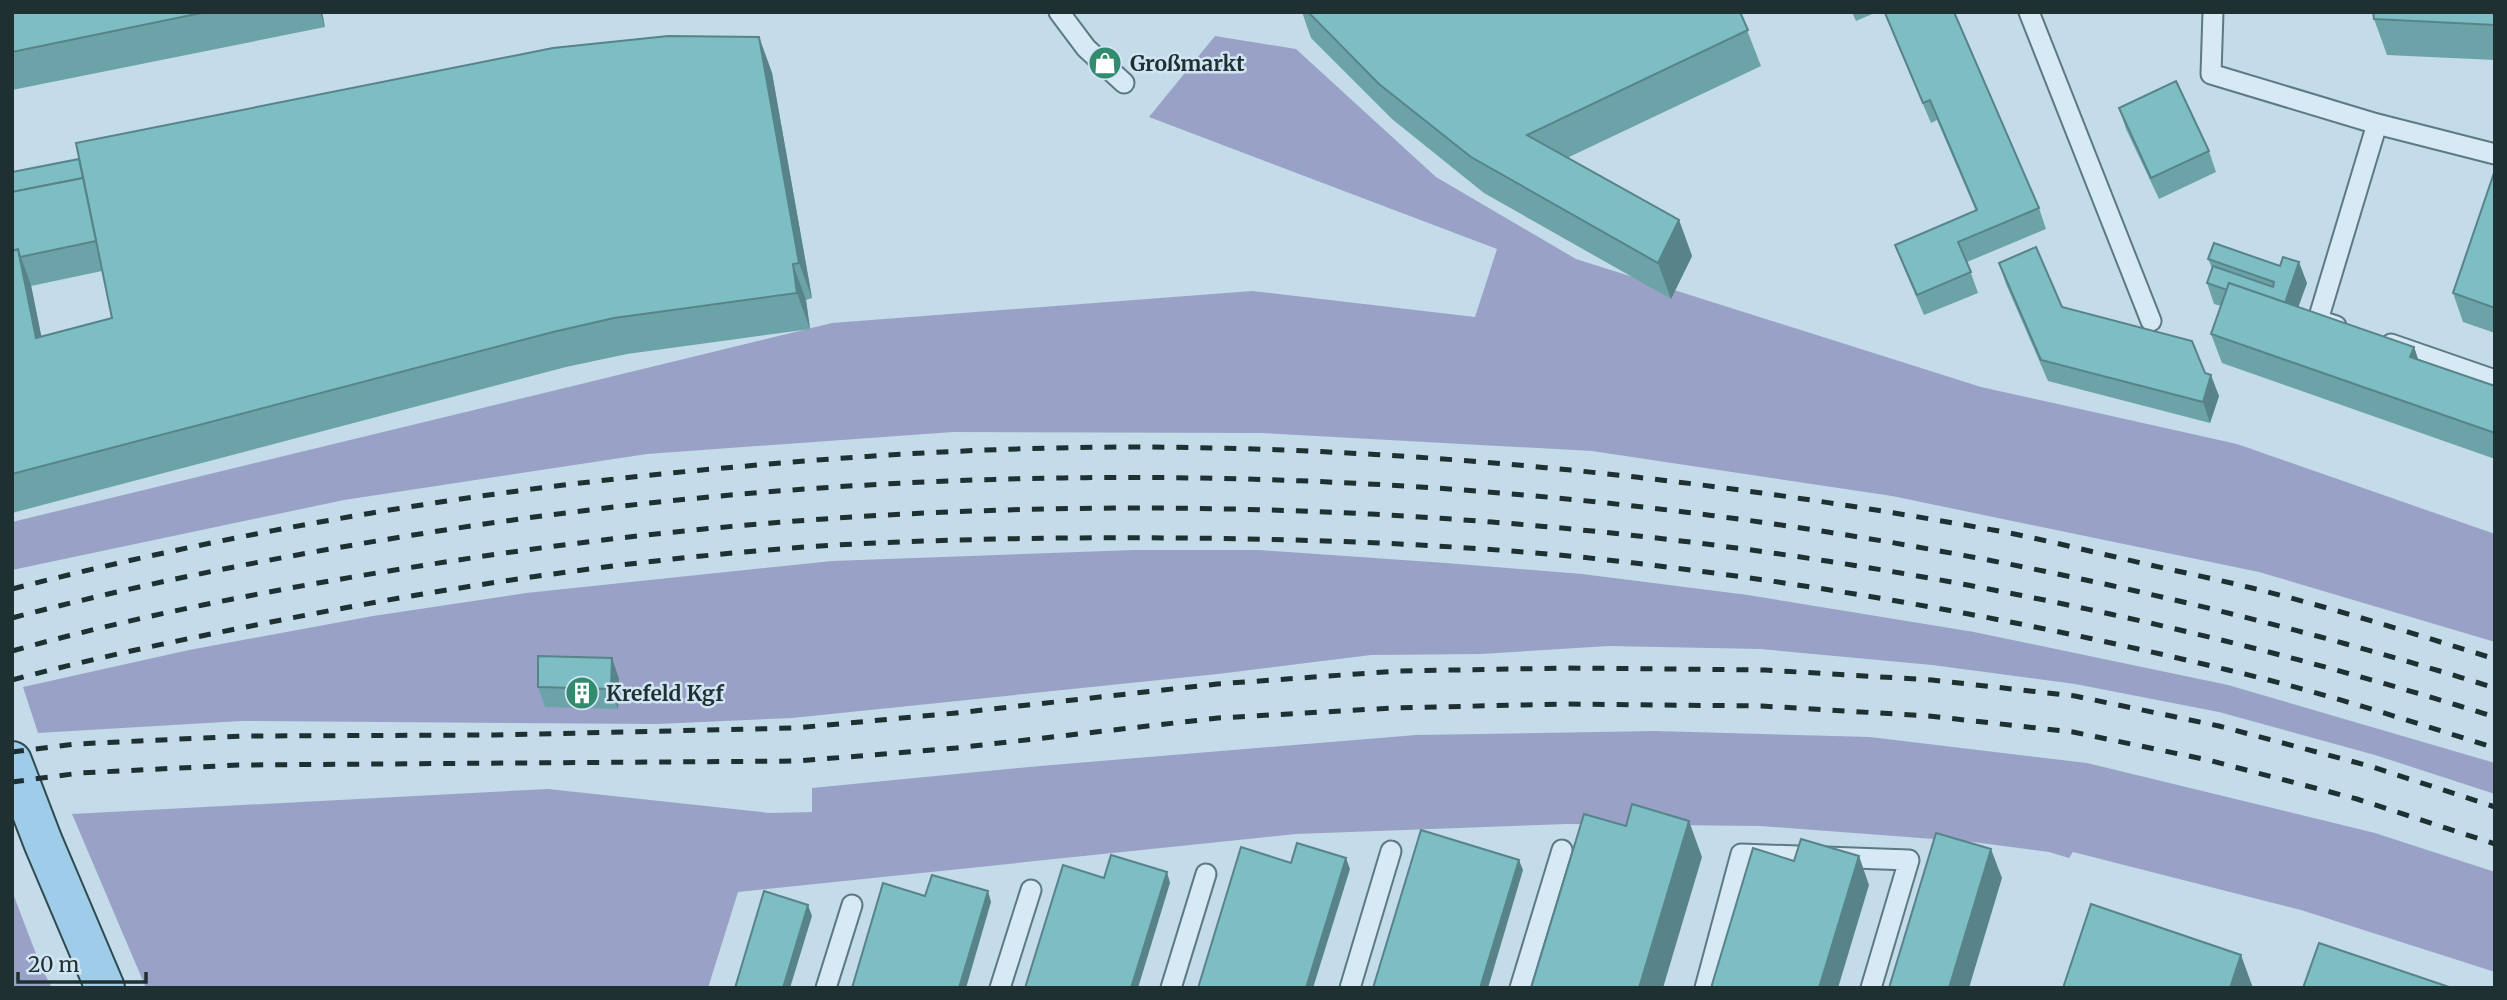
<svg xmlns="http://www.w3.org/2000/svg" width="2507" height="1000" viewBox="0 0 2507 1000" font-family="Merriweather,serif">
<style>
.green{fill:#99a2c6}
.lines{fill:none;stroke-linecap:round;stroke-linejoin:round}
.service-casing{stroke:#5c7a82;stroke-width:23}
.primary-casing{stroke:#304b50;stroke-width:42}
.service{stroke:#d6e9f5;stroke-width:19}
.primary{stroke:#9fcde9;stroke-width:38}
.rail{stroke:#1f3033;stroke-width:5;stroke-dasharray:12 12;stroke-linecap:butt}
.wall{fill:#6ca3a9;fill-rule:evenodd}
.shaded-wall{fill:#588489}
.building{fill:#7dbdc4;stroke:#588489;stroke-width:2}
.labels{text-anchor:middle;dominant-baseline:central;stroke-width:5;stroke-linejoin:round;paint-order:stroke}
.poi-label{font-size:21px;font-weight:bold;fill:#1f3033;stroke:#d2e5f2;text-anchor:start}
</style>
<rect width="100%" height="100%" fill="#c4dbe9"/>
<!-- green -->
<g class="green">
<path d="M1215,36L1296,49L1436,177L1576,259L1981,387L2237,444L2495,534V642L2259,572L1892,496L1592,451L1261,433L953,432L647,454L344,500L12,570V522L832,323L1252,291L1475,317L1497,249L1149,117Z"/>
<path d="M1133,550H1259L1446,563L1582,574L1748,595L1974,632L2228,685L2495,763V794L2375,755L2219,712L2075,684L1932,665L1760,649L1609,646L1481,654L1371,655L1218,674L792,718L657,724L241,721L38,733L23,687L189,650L373,616L526,593L832,561Z"/>
<path d="M1655,731L1870,737L2087,763L2375,833L2495,872V972L2301,910L2073,852L2069,858L2049,852L1973,842L1760,826L1567,824L1296,834L738,892L708,988H146L72,814L548,789L770,813L812,812V788L1040,766L1416,735Z"/>
<path d="M12,891L41,967L52,988H12Z"/>
</g>
<g class="lines">
<defs>
<g id="service">
<path d="M1059,12L1086,48L1124,83"/>
<path d="M2029,12L2151,321"/>
<path d="M2213,12L2211,74L2377,124L2495,154"/>
<path d="M2336,326L2318,320L2377,124"/>
<path d="M2391,344L2495,380"/>
<path d="M826,988L852,905"/>
<path d="M1000,988L1031,890"/>
<path d="M1171,988L1206,874"/>
<path d="M1350,988L1391,851"/>
<path d="M1520,988L1562,850"/>
<path d="M1705,988L1741,854L1909,860L1871,988"/>
</g>
<path id="primary" d="M12,761L43,842L105,988"/>
</defs>
<!-- service casing -->
<use href="#service" class="service-casing"/>
<!-- primary casing -->
<use href="#primary" class="primary-casing"/>
<!-- service -->
<use href="#service" class="service"/>
<!-- primary -->
<use href="#primary" class="primary"/>
<!-- rail -->
<g class="rail">
<path d="M12,589C253,527 499,487 747,466C877,454 1008,447 1138,447C1425,448 1711,479 1993,530C2034,537 2075,548 2116,557C2161,568 2207,577 2252,588C2333,608 2415,634 2495,659"/>
<path d="M12,618C159,579 308,551 458,528C1138,424 1839,482 2495,688"/>
<path d="M12,651C158,610 309,583 458,560C1136,455 1840,510 2495,717"/>
<path d="M12,680C98,657 184,639 271,622C457,585 646,557 835,545C948,539 1062,537 1176,538C1311,539 1446,544 1580,557C1798,580 2015,618 2228,670C2318,691 2407,720 2495,748"/>
<path d="M12,752L76,744L245,736L495,735L795,728L956,713L1217,684L1398,671L1568,668L1765,670L1932,680L2075,696L2219,726L2373,767L2495,807"/>
<path d="M12,782L80,773L239,765L798,761L956,748L1218,718L1392,708L1564,704L1762,706L1929,716L2073,732L2208,760L2357,799L2495,844"/>
</g>
</g>
<!-- wall -->
<g class="wall">
<path d="M12,12H322L325,27L12,90Z"/>
<path d="M1302,12H1740L1761,66L1567,158L1679,220L1692,256L1671,299L1484,193L1392,119L1311,38Z"/>
<path d="M1852,12H1877L1856,21Z"/>
<path d="M2495,12V60L2387,55L2374,19Z"/>
<path d="M1885,13L2039,208L2046,229L1967,262L1978,293L1924,315L1903,266L1895,245L1976,211L1937,120L1931,123L1893,34Z"/>
<path d="M759,37L772,73L812,298L806,300L810,329L627,354L566,367L12,513V172L79,159ZM102,271L112,318L41,336L31,286Z"/>
<path d="M2119,108L2209,151L2216,172L2159,199L2126,129Z"/>
<path d="M2495,170V333L2463,322L2453,293Z"/>
<path d="M2208,259L2307,283L2298,307L2414,347L2418,359L2495,386V459L2222,363L2211,334L2221,306L2214,304L2207,283L2212,268Z"/>
<path d="M1999,263L2062,307L2205,373L2219,396L2210,423L2048,381L2006,284Z"/>
<path d="M612,658L619,679L618,709L545,707L538,687Z"/>
</g>
<!-- shaded-wall -->
<g class="shaded-wall">
<path d="M320,12H322L325,27Z"/>
<path d="M759,37L772,73L812,298L799,263Z"/>
<path d="M1679,220L1692,256L1671,299L1658,263Z"/>
<path d="M18,249L31,285L49,374L36,338Z"/>
<path d="M2299,262L2307,283L2290,330L2283,310Z"/>
<path d="M793,264L806,300L810,329L797,293Z"/>
<path d="M2414,347L2424,377L2410,357Z"/>
<path d="M2211,375L2219,396L2210,423L2203,402Z"/>
<path d="M612,658L619,679L618,709L611,689Z"/>
<path d="M1689,821L1702,857L1663,988H1639Z"/>
<path d="M1991,849L2002,878L1969,988H1949Z"/>
<path d="M1859,856L1869,885L1838,988H1819Z"/>
<path d="M1346,858L1350,869L1313,988H1306Z"/>
<path d="M1519,860L1523,870L1488,988H1480Z"/>
<path d="M1167,872L1170,883L1138,988H1131Z"/>
<path d="M988,891L991,902L966,988H959Z"/>
<path d="M808,905L812,916L790,988H783Z"/>
<path d="M2241,955L2253,988H2230Z"/>
</g>
<!-- building -->
<g class="building">
<path d="M12,12H206L12,52Z"/>
<path d="M1308,12H1740L1748,30L1527,135L1679,220L1658,263L1471,157L1379,84Z"/>
<path d="M1887,12H1954L2039,208L1958,242L1971,272L1917,295L1895,245L1977,210L1930,100L1923,103L1885,13Z"/>
<path d="M2373,12H2495V25L2374,19Z"/>
<path d="M668,36L759,37L799,263L793,264L797,293L614,318L553,332L12,474V251L18,249L36,338L112,318L76,143L553,48Z"/>
<path d="M2176,81L2209,151L2151,178L2119,108Z"/>
<path d="M79,159L83,178L12,192V172Z"/>
<path d="M2495,170V308L2453,293Z"/>
<path d="M83,178L96,241L20,257L18,249L12,251V192Z"/>
<path d="M2214,243L2280,266L2283,257L2299,262L2285,303L2229,283L2227,290L2207,283L2213,266L2273,287L2274,282L2208,259Z"/>
<path d="M2036,247L2062,307L2192,341L2205,373L2211,375L2203,402L2041,360L1999,263Z"/>
<path d="M2229,283L2414,347L2410,357L2495,386V433L2211,334Z"/>
<path d="M538,656L612,658L611,689L538,687Z"/>
<path d="M1632,804L1689,821L1639,988H1531L1584,814L1626,826Z"/>
<path d="M1421,830L1519,860L1480,988H1373Z"/>
<path d="M1936,833L1991,849L1949,988H1889Z"/>
<path d="M1801,839L1859,856L1819,988H1711L1753,848L1794,861Z"/>
<path d="M1297,843L1346,858L1306,988H1198L1241,847L1291,863Z"/>
<path d="M1111,855L1167,872L1131,988H1025L1063,865L1104,878Z"/>
<path d="M932,875L988,891L959,988H852L883,883L925,896Z"/>
<path d="M764,891L808,905L783,988H735Z"/>
<path d="M2091,904L2241,955L2230,988H2063Z"/>
<path d="M2319,943L2452,988H2303Z"/>
</g>
<!-- icons -->
<defs>
<symbol id="shop-disc" viewBox="-11 -11 22 22"><circle r="9.5" fill="#328b6e" stroke="#d2e5f2"/><path d="M-5-2.5h2.3a2.7 3.5 0 0 1 5.4 0H5L5.5 6h-11ZM-1.5-2.5h3a1.5 2.3 0 0 0-3 0Z" fill="#fff"/></symbol>
<symbol id="building-disc" viewBox="-11 -11 22 22"><circle r="9.5" fill="#328b6e" stroke="#d2e5f2"/><path d="M-4-6H4V6H1V3H-1V6H-4ZM-2.5-4.3h1.7v1.8h-1.7ZM.8-4.3h1.7v1.8H.8ZM-2.5-1h1.7V.8h-1.7ZM.8-1h1.7V.8H.8Z" fill="#fff"/></symbol>
</defs>
<g fill-rule="evenodd">
<use href="#shop-disc" x="1086" y="44" width="38" height="38"/>
<use href="#building-disc" x="563" y="674" width="38" height="38"/>
</g>
<g class="labels">
<!-- poi labels -->
<g class="poi-label">
<text x="1130" y="63">Großmarkt</text>
<text x="606" y="693">Krefeld Kgf</text>
</g>
</g>
<!-- border -->
<rect width="2507" height="1000" fill="none" stroke="#1f3033" stroke-width="28"/>
<!-- scale -->
<path d="M18 972v10h128v-10" fill="none" stroke="#1f3033" stroke-width="3.5"/>
<text x="28" y="972" font-size="21" fill="#1f3033" stroke="#d2e5f2" stroke-width="5" paint-order="stroke">20 m</text>
</svg>
